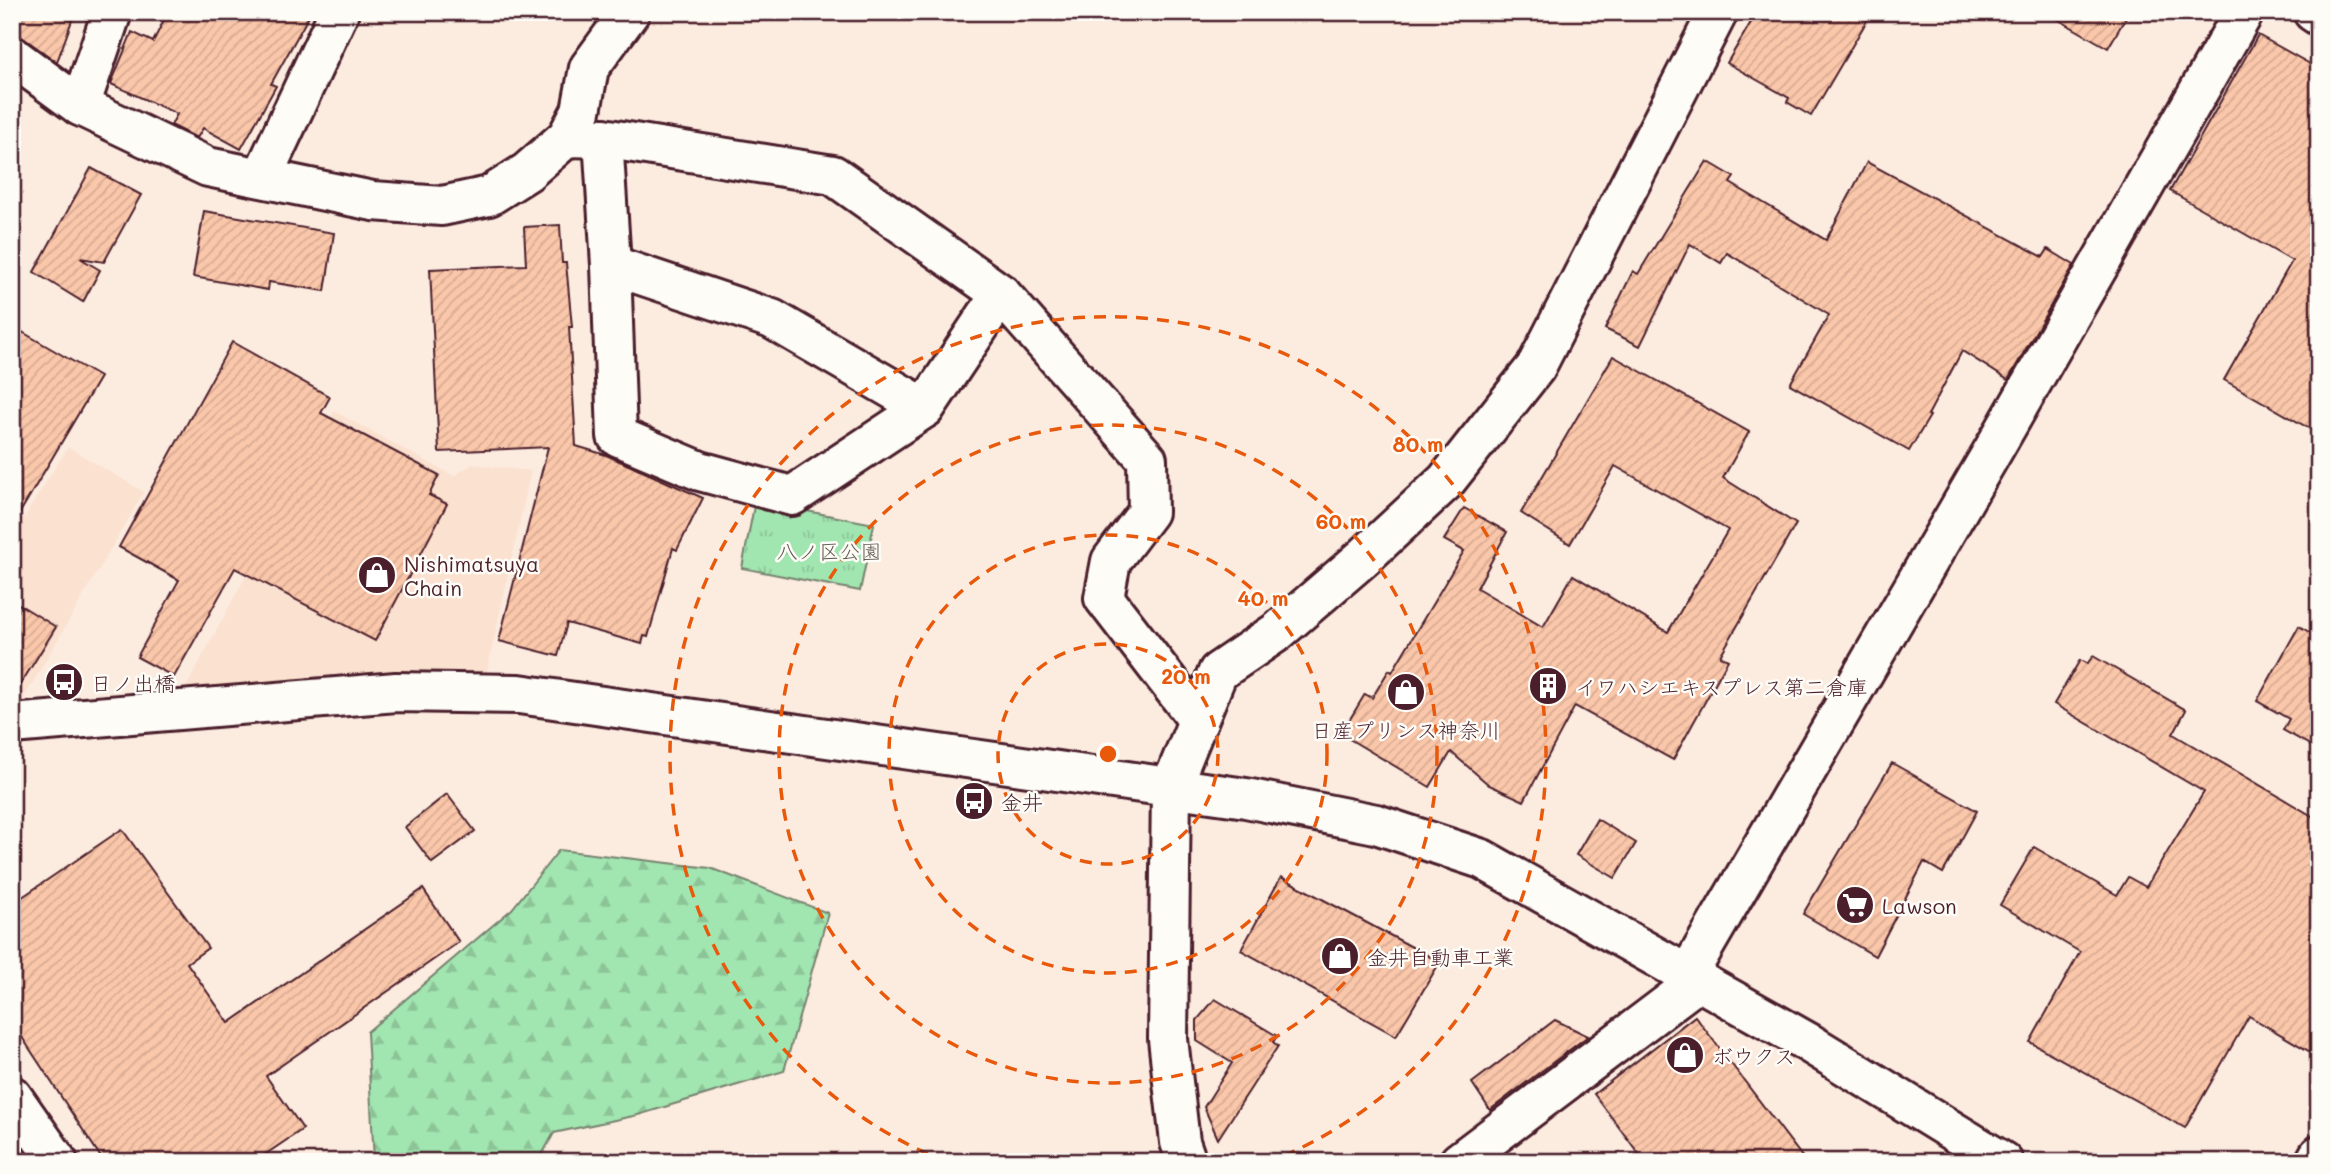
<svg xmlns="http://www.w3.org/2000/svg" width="2331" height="1174" viewBox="0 0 2331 1174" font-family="Mali,'Klee One',sans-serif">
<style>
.built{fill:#fbe1d0}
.forest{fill:url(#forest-firs);stroke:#76826e;stroke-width:2}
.park{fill:url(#park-tufts);stroke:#76826e;stroke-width:2}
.building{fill:url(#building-hatch);stroke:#4a1f2b;stroke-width:2}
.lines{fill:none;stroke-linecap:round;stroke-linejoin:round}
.minor-casing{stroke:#4a1f2b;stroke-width:44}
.minor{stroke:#fdfcf7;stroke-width:38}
.ring{fill:none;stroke:#e8590c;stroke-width:3.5;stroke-dasharray:12 9}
.labels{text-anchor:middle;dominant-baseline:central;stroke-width:5;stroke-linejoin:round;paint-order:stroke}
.park-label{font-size:21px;fill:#645a53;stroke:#fdfcf7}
.poi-label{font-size:21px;fill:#4a1f2b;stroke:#fdfcf7;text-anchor:start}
.centre{fill:#e8590c;stroke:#fdfcf7;stroke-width:3.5}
.ring-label{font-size:21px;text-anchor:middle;font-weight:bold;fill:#e8590c;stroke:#fdfcf7;stroke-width:5;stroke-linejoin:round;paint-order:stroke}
</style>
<defs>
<pattern id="forest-firs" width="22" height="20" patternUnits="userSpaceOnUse" patternTransform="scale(1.75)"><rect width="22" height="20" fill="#a1e5b0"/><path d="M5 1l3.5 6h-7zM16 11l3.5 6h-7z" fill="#8cc498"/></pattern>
<pattern id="park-tufts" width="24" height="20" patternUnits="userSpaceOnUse" patternTransform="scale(1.75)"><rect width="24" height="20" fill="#a1e5b0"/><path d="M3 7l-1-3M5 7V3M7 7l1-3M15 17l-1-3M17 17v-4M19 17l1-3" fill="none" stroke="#8cc498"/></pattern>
<pattern id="building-hatch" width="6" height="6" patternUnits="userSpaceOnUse" patternTransform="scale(1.75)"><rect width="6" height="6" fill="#fac7aa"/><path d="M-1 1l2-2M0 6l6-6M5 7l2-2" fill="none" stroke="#d8aa92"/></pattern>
</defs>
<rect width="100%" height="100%" fill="#fcece0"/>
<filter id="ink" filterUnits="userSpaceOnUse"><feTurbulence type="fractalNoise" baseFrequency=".0143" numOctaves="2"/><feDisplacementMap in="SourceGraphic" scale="14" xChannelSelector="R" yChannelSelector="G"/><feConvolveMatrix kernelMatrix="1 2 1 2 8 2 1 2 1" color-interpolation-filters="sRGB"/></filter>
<g filter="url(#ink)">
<!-- built -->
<g class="built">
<path d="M334,411L454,476L472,464L531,471L486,676L183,693Z"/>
<path d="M68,447L144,492L17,710H12V537Z"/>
</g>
<!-- forest -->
<path class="forest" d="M559,850L710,868L828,913L784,1071L638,1115L554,1133L538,1162H374L367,1032L512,909Z"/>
<!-- park -->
<path class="park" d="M755,501L874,524L860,591L742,568Z"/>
<!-- building -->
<g class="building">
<path d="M12,12H75L57,62L12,30Z"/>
<path d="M168,12H311L271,84L276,86L241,149L203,128L197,138L171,125L177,114L111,84L132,32L153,42Z"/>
<path d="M1757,12H1872L1811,116L1787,102L1789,98L1727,63Z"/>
<path d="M2045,12H2129L2108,48Z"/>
<path d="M2258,35L2319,69V434L2224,380L2292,261L2170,191Z"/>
<path d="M1707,161L1734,177L1730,183L1826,240L1867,162L2043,257L2048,249L2074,265L2008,380L1962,351L1928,415L1930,416L1909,451L1790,384L1829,315L1727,253L1721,263L1690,244L1640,346L1605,329L1633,271L1638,274Z"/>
<path d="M91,168L141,195L104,262L80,258L100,270L83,302L34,272Z"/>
<path d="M204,211L334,233L325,291L269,282L268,290L193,277Z"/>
<path d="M560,225L562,263H566L572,327H569L576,446L606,455L703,498L677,550L673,548L648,637L644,636L642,644L567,623L558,656L499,641L548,447L439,452L430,269L526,265L524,227Z"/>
<path d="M12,326L100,377L12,526Z"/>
<path d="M232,342L330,397L321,413L439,475L429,495L447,504L375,641L235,568L174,677L137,657L179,580L119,547Z"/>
<path d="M1613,356L1749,432L1723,478L1796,524L1720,656L1728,660L1673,760L1575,706L1524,801L1489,785L1451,752L1430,787L1341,734L1365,694L1372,698L1389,670L1392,672L1464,551L1444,540L1464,508L1507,532L1477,588L1543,627L1573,575L1668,632L1728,530L1615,466L1570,544L1521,513Z"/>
<path d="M12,600L56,627L12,698Z"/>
<path d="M2299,626L2319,638V750L2283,730L2289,719L2257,701Z"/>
<path d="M2093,656L2186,710L2173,734L2319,820V1057L2249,1016L2185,1128L2030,1042L2080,952L2000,905L2034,847L2117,895L2128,877L2146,887L2204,792L2054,704L2080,660L2087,664Z"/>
<path d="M1892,763L1977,811L1943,873L1924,862L1875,956L1803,914Z"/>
<path d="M447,794L475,831L432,863L405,827Z"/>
<path d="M1597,819L1636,843L1615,878L1576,855Z"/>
<path d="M122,829L208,948L187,963L229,1023L423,889L459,942L266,1076L303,1129L254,1162H104L12,1022V904Z"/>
<path d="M1281,877L1440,962L1396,1036L1241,950Z"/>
<path d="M1215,999L1277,1036L1273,1042L1278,1046L1218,1139L1204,1107L1232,1063L1197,1041V1020Z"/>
<path d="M1695,1016L1806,1162H1645L1594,1094Z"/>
<path d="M1555,1020L1588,1036L1490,1110L1472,1083Z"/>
</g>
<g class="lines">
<defs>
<g id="minor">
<path d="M2313,12L2319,16"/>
<path d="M12,56L80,106L208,167L373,201L442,206L489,196L527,172L567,137L581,111L589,68L630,12"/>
<path d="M80,106L112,12"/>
<path d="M567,137L603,138L833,175L1001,294L1147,459L1148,512L1111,561L1104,598L1198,720"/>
<path d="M603,138L611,265L617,436L700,471L792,496L925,408L1001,294"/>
<path d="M262,177L339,12"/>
<path d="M611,265L772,319L925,408"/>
<path d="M12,724L396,692L519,694L1246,798L1376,824L1482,859L1809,1043L2003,1162"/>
<path d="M1687,976L1995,447L2244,12"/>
<path d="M12,1096L58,1162"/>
<path d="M1187,1162L1180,1142L1168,1039L1171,787L1218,672L1277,632L1364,557L1446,481L1536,367L1718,12"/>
<path d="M1459,1162L1697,982"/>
<path d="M2315,1162L2319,1155"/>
</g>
</defs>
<!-- minor casing -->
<use href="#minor" class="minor-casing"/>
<!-- minor -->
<use href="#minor" class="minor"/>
</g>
</g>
<!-- distance rings -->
<g class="ring">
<circle cx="1108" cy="754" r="110"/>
<circle cx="1108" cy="754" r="219"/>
<circle cx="1108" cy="754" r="329"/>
<path d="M947 1162A438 438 0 1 1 1269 1162"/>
</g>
<!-- icons -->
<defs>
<symbol id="shop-disc" viewBox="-11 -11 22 22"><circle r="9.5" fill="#4a1f2b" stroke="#fdfcf7"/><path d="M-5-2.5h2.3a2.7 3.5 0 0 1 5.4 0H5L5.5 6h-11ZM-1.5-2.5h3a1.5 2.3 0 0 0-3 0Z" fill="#fff"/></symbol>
<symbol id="bus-disc" viewBox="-11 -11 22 22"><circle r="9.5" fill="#4a1f2b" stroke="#fdfcf7"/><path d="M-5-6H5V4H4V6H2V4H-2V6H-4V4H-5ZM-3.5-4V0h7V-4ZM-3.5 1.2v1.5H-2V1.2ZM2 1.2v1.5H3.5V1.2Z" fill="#fff"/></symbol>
<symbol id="building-disc" viewBox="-11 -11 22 22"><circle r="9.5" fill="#4a1f2b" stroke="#fdfcf7"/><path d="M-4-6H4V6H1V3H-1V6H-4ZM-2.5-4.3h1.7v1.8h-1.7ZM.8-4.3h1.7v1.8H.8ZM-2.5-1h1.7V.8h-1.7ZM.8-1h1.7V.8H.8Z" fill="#fff"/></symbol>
<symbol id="supermarket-disc" viewBox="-11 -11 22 22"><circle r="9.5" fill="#4a1f2b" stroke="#fdfcf7"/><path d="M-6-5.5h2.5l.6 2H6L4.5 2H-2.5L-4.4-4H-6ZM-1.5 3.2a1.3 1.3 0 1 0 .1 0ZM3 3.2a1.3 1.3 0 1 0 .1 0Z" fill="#fff"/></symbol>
</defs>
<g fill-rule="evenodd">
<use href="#shop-disc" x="355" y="553" width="44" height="44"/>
<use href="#bus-disc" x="42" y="660" width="44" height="44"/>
<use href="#building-disc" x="1526" y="664" width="44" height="44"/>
<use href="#shop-disc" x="1384" y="670" width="44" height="44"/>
<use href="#bus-disc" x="952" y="779" width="44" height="44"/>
<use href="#supermarket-disc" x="1833" y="883" width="44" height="44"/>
<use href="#shop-disc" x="1318" y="934" width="44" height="44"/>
<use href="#shop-disc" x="1663" y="1033" width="44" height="44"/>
</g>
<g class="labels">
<!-- park labels -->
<g class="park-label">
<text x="829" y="550">八ノ区公園</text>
</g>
<!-- poi labels -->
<g class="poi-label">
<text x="404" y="563">Nishimatsuya<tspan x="404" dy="24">Chain</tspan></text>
<text x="91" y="682">日ノ出橋</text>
<text x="1575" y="686">イワハシエキスプレス第二倉庫</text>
<text x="1406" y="729" text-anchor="middle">日産プリンス神奈川</text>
<text x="1001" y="801">金井</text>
<text x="1882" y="905">Lawson</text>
<text x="1367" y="956">金井自動車工業</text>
<text x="1712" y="1055">ボウクス</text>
</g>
</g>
<circle cx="1108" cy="754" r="10" class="centre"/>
<g class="ring-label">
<text x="1418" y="452">80 m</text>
<text x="1341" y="529">60 m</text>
<text x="1263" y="606">40 m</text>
<text x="1186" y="684">20 m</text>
</g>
<!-- margin -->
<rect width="2331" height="1174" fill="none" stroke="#fdfcf7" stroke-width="42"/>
<rect x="21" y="21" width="2289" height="1132" fill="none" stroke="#4a1f2b" stroke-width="2.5" filter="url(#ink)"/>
</svg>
